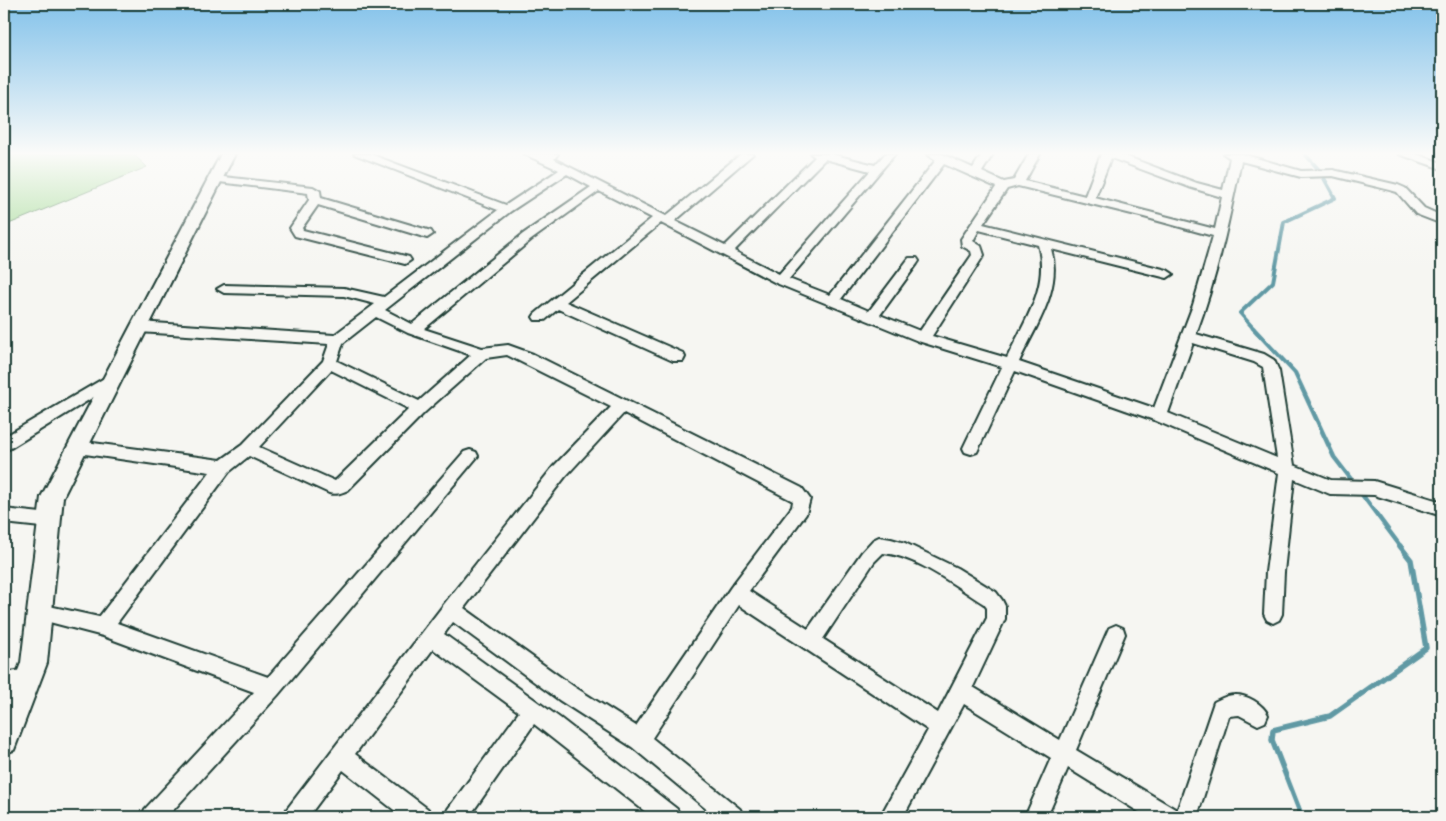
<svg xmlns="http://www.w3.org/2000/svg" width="1446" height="821" viewBox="0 0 1446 821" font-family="Pangolin,sans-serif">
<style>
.green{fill:#abdd9e;stroke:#658d69}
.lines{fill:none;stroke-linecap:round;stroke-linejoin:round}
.stream-far2{stroke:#6199a4;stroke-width:4}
.stream-far1{stroke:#6199a4;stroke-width:4.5}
.stream{stroke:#6199a4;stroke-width:5.5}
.minor-casing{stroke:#1f3d34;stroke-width:4}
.major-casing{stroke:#1f3d34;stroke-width:4}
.minor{fill:#f6f6f2;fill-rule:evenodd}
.major{fill:#f6f6f2;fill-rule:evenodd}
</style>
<rect width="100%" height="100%" fill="#f6f6f2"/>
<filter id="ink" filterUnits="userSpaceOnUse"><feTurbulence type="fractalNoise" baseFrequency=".02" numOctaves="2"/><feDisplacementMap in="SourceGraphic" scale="10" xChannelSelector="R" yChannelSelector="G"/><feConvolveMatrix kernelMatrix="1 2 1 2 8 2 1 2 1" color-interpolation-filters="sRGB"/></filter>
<g filter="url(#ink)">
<!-- green -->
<path class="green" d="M14,154H133L147,167L4,226V158Z"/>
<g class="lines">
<!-- stream-far2 -->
<path class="stream-far2" d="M1254,329L1240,313L1273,282L1284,222L1335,198L1320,171L1305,154"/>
<!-- stream-far1 -->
<g class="stream-far1">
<path d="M1253,328L1295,373L1334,457L1354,483"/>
<path d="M1360,492L1401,547"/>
</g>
<!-- stream -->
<path class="stream" d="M1302,817L1272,740L1273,730L1330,716L1426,648L1411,560L1400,546"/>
<defs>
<g id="minor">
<path d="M354,154H370L506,205L559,170L524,154H558L554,159L666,216L741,154H753L675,221L725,246L815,157L811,154H831L875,165L885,154H895L789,279L830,295L936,160L927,154H942L973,168L982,154H993L982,172L1004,182L1014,180L1029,154H1040L1025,181L1085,196L1101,154H1120L1197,183L1223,190L1230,158L1224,154H1242L1301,171L1333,170L1398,185L1405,188L1424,208L1442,216V224L1416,214L1397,192L1390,190L1333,176L1301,177L1241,161C1229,220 1217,278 1196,334L1264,354L1274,360L1279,371L1294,465L1331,480L1374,481L1442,502V516L1374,495L1330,494L1294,479L1284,572L1282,614L1279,620L1273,623L1267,620L1264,614L1266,572L1279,473L1154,420L1015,371L977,452L971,454L965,452L963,448L1002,367L918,341L776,283L661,223L566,302L683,353L685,357L683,361H673L558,309L545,320H535L533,317L535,314L652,218L599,191L531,240L424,329L482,348L508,345L533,354L802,488L810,499L806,514L749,591L808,629L862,552L873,540L879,537L891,539L905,543L957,568L996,592L1002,600L1005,606V619L973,687L1060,740L1109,628L1116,625L1123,628L1125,634L1076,750L1175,809L1176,814L1214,702C1220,699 1227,695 1234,695C1246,694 1263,704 1268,715L1265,722L1258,725L1239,715L1229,716L1197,817H1147L1068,768L1047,817H1025L1051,758L964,704L903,817H880L928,730L739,605L652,738L740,809L743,817H716L632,747L559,700L453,622L444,634L560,718L677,809L680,817H652L534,724L469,817H445L448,809L519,712L433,649L355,754L428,809L431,817H403L343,770L308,817H284L287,809L445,603L553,467L611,407L507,355L486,358L425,412L348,490C341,493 337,495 329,493L249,456L229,472L117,623L268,677L464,452L470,450L476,452L478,456L278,695L167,817H142L145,809L254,692L103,636L34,618L31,612L34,606L40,604L99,617L210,472L78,453L72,451L70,447L72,443L78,441L221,460L242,445L323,361L329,344L139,332L134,330L132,327L134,324L139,322L334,335L375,304L344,296L224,293L217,289L224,285L344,288L384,297L498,210ZM1111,158L1189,187L1222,197L1215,229L1095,198ZM825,159L870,171L779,274L734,251ZM944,164L996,187L961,239L962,246L971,251L972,255L920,331L880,315L917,264L919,261L917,258H909L869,311L841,299ZM567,174L591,187L523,234L412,324L385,310L511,211ZM1018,186L1144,217L1213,236L1193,305L1154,408L1019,362C1035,327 1063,289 1051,249L1167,278L1173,274L1167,270L983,224L1007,189ZM979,230L1038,245C1050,287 1024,321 1007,358L932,336L984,255L981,246L973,241ZM376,317L408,333L471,355L419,401L337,361L343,343ZM1193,343L1254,362L1263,367L1277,458L1168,413ZM331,370L409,409L335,481L259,447ZM624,413L793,501L792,507L731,587L636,726L573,686L464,608L565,477ZM883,553C917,556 955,586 984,604L987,608V618L938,713L823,639L874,562Z"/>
<path d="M1399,154H1416L1442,163V169Z"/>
<path d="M215,176L313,187L320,191L321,198L431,231L433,234L427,238L318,205L302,228L303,230L409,257L411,260L405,264L295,236L290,228L309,200L308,193L211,181L209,179L211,177Z"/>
<path d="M113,373L118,374L120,378L118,382L9,449L4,451V437Z"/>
<path d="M4,509L50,514L56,516L58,521L56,526L50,528L4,523Z"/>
<path d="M28,669L35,672L38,679L35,686L28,689L4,691V673Z"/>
</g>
<path id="major" d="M221,154H235L63,497L47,663L14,750L4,754V707L21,663L41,497Z"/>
</defs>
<!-- minor casing -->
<use href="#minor" class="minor-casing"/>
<!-- major casing -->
<use href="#major" class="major-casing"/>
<!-- minor -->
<use href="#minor" class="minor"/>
<!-- major -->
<use href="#major" class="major"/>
</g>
</g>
<!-- sky -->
<linearGradient id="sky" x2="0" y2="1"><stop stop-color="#83c2ea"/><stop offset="0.57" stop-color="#fbfbf9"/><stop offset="1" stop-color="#fbfbf9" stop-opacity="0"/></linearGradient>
<rect width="1446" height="269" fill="url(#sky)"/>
<!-- margin -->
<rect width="1446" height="821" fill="none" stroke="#f6f6f2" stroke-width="20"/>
<rect x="10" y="10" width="1426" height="801" fill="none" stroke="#1f3d34" stroke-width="2" filter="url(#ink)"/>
</svg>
